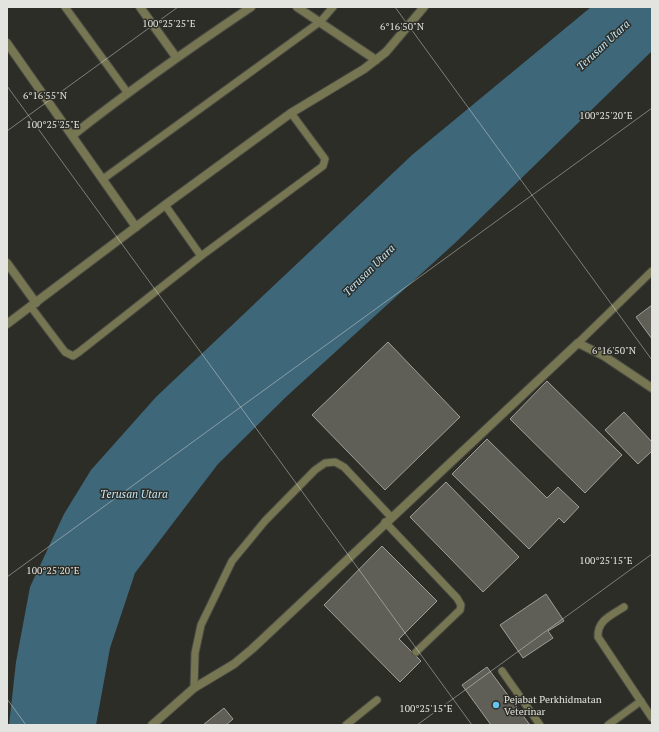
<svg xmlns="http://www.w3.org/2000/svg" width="659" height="732" viewBox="0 0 659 732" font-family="'PT Serif',serif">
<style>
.water{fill:#3e6779}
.building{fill:#5f5f58;stroke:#9e9e96}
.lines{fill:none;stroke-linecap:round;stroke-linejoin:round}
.service-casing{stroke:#4a4a44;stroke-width:9}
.minor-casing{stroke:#4a4a44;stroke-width:10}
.service{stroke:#777652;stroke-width:7}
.minor{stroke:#777652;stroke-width:8}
.ticks{fill:none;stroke:#e3e3df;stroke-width:1;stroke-opacity:0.45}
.poi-dot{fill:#65c5ee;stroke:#2d2d27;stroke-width:1.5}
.labels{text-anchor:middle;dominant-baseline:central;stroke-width:3;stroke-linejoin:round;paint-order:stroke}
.poi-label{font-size:10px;fill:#e3e3df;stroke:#2d2d27;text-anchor:start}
.water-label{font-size:11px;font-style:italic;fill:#c0e9fd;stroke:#2d2d27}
.ticks-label{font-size:10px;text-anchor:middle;fill:#e3e3df;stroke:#2d2d27;stroke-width:3;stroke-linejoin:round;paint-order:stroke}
</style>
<rect width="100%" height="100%" fill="#2d2d27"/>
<!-- water -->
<path class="water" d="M591,7H652V51L455,243L287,396L218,464L135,573L110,648L96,725H9L16,662L30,587L64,514L91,470L156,397L412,155Z"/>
<!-- building -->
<g class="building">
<path d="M652,305V339L636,317Z"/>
<path d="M388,342L460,417L385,490L312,415Z"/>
<path d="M547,381L622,455L585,493L510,419Z"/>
<path d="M624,412L652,442V451L638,464L605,430Z"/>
<path d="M487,439L547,498L558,487L579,507L564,523L559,518L529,549L452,474Z"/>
<path d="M446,482L519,557L483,592L410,517Z"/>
<path d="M382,546L437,601L399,639L421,661L400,682L324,605Z"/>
<path d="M546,594L564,621L548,631L553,638L523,658L500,625Z"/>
<path d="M487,667L530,725H491L462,685Z"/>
<path d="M224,708L233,719L226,725H203Z"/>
</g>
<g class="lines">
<defs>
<g id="service">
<path d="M65,7L127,92"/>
<path d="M103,179L321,21L333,7"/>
<path d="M165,205L201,256"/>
<path d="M31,307L65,352L73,356L79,352L201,256L323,166L325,159L291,113"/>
<path d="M578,343L652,271"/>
<path d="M385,522L457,598L461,605L460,610L416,652"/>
<path d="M624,607C612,615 597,620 598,637L652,718"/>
<path d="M502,671L540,725"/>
<path d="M194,688L195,653L201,625L232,561L265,521L315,470L325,463L335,462L344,467L391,517"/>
<path d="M346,725L377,700"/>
<path d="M608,725L641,701"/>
</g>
<g id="minor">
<path d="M140,7L176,57"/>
<path d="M297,7L376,60"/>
<path d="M7,43L136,227"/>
<path d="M73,135C131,89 190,48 251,7"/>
<path d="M7,263L36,303"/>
<path d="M7,324L165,205L291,113L364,69L386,52L424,7"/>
<path d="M152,725L194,688L234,664L252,649L578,343L604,356L652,388"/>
</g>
</defs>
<!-- service casing -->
<use href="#service" class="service-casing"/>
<!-- minor casing -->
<use href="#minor" class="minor-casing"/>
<!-- service -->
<use href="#service" class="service"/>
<!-- minor -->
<use href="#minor" class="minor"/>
</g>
<!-- ticks -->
<path class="ticks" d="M395,7L652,360M7,86L472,725M7,131L178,7M7,577L652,108M7,699L26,725M417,725L652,554"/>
<!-- markers -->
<circle class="poi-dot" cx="496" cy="705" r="4"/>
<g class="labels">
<!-- poi labels -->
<g class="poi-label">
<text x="504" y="699">Pejabat Perkhidmatan<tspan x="504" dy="12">Veterinar</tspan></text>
</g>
<!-- water labels -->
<g class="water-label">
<text transform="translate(603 45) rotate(-43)">Terusan Utara</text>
<text transform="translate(369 270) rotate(-45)">Terusan Utara</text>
<text x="134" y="494">Terusan Utara</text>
</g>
</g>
<g class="ticks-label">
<text x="169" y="27">100°25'25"E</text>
<text x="402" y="30">6°16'50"N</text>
<text x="45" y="99">6°16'55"N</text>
<text x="606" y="119">100°25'20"E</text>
<text x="53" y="128">100°25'25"E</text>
<text x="614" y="354">6°16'50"N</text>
<text x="606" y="564">100°25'15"E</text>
<text x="53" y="574">100°25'20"E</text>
<text x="426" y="712">100°25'15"E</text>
</g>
<!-- border -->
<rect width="659" height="732" fill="none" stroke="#e3e3df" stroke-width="16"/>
</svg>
